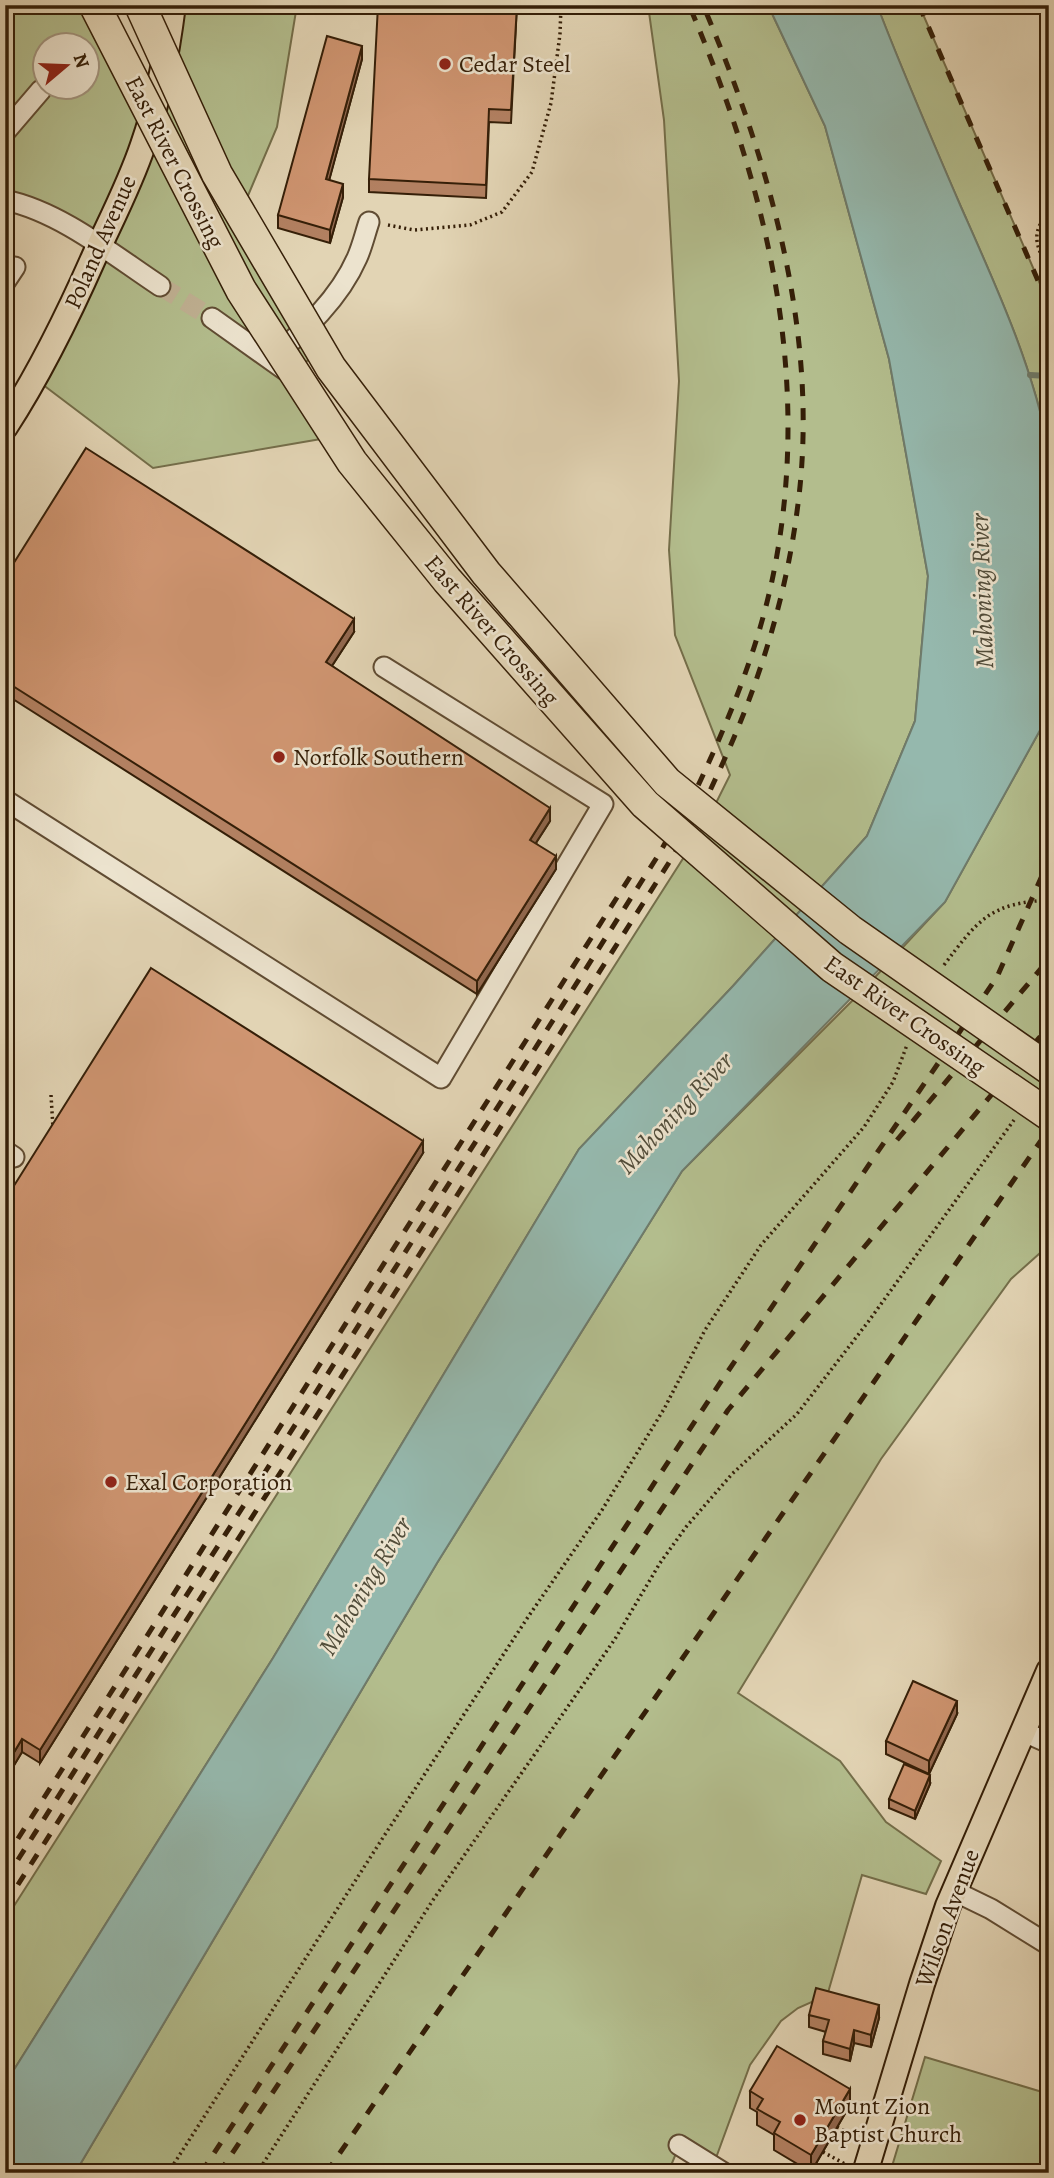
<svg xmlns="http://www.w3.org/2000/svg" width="1054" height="2178" viewBox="0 0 1054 2178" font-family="Alegreya,serif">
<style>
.green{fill:#b3bd8d;stroke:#746e4a;stroke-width:2;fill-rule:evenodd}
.water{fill:#95b8ad;stroke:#6f7b6b;stroke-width:2}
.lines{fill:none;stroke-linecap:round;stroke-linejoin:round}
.stream{stroke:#6f7b6b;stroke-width:6}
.minor-tunnel{stroke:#bfb092;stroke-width:19;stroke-dasharray:19 10;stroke-linecap:butt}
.minor-casing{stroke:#604c33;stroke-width:23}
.major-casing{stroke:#351f08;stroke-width:28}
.path{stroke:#351f08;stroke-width:3.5;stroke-dasharray:2 3.5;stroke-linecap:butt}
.minor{stroke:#ece3ce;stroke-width:19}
.major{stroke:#e2d4b4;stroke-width:24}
.rail{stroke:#351f08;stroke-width:5;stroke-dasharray:12 12;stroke-linecap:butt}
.highway-bridge-casing{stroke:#351f08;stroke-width:33;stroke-linecap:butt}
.highway-bridge{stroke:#e2d4b4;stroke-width:30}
.wall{fill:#b28061;stroke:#351f08;stroke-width:2}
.shaded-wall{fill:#91684f;stroke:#351f08;stroke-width:2}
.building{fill:#cf9571;stroke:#351f08;stroke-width:2}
.poi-dot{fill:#8f2418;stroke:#ece3ce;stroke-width:2.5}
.labels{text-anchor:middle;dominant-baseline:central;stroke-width:5;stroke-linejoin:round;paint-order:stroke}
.poi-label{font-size:24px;fill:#351f08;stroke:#ece3ce;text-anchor:start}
.street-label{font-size:24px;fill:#351f08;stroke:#ece3ce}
.water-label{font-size:26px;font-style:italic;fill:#524d3a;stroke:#ece3ce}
</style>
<rect width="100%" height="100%" fill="#e2d4b4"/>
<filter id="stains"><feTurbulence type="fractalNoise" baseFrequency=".00286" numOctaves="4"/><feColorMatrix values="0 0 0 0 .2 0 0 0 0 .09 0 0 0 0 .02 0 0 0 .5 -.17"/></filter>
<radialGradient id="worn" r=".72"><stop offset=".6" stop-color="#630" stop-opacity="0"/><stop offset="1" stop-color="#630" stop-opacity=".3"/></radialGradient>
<!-- green -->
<g class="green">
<path d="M5,5H95L150,118L165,63L139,5H297L277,127L244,205L319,348L293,376L344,435L153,468L34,378L99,247L5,200ZM46,46H88V88H46Z"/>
<path d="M648,5H768L825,126L889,359L928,576L915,721L867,836L733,986L579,1149L273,1658L5,2084V1920L707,821L730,775L675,635L669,550L679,381L664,120Z"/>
<path d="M877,5H919L1044,293L1049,306V451C1033,366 996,286 961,207C932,140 903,73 877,5Z"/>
<path d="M1049,691V1245L1011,1279L881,1459L738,1693L840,1761L886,1822L941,1861L926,1894L862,1875L825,2003L816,2000L798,2008L781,2021L750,2065L713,2166L679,2146L668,2173H75L437,1563L682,1171L864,989L945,902L1044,723Z"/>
<path d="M925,2057L1049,2094V2173H890Z"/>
</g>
<!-- water -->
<path class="water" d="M768,5H877C903,73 932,140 961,207C996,286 1033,366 1049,451V691L1044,723L945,902L682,1171L437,1563L75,2173H5V2084L273,1658L579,1149L733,986L867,836L915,721L928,576L889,359L825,126Z"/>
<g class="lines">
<!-- stream -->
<path class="stream" d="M1030,375L1049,376"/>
<!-- minor-tunnel -->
<path class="minor-tunnel" d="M160,286L212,318"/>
<defs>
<g id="minor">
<path d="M5,132L41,90"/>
<path d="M5,200C61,212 113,255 160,286"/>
<path d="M5,282L15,267"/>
<path d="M212,318L285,370"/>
<path d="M272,358C305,330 339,299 357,258C362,247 365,234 369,222"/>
<path d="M5,800L441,1078L603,804L384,667"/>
<path d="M5,1151L14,1157"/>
<path d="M1022,1731L1049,1743"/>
<path d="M954,1891L991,1909L1049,1945"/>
<path d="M679,2145L724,2173"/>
</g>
<g id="major">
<path d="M5,427C40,373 68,316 94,257C111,220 130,184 143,145C159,100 167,52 173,5"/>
<path d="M865,2173L922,1984L948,1906L1049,1671"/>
</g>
</defs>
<!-- minor casing -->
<use href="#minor" class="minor-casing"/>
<!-- major casing -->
<use href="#major" class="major-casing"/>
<!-- path -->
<g class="path">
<path d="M1049,210C1029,237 1037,244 1049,273"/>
<path d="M388,225L414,230L470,225L502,212L532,172L551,103L560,34L561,5"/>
<path d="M944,965C978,920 990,903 1049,900"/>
<path d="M51,1095L53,1128"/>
<path d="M837,2127L853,2135"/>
<path d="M823,2152L845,2164"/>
<path d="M168,2173L384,1836L528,1617L602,1510L664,1409L705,1330L761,1245L864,1127L893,1082L907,1045"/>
<path d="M257,2173L433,1900L615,1639L660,1563L686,1527L732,1474L797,1414L868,1322L1014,1120"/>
</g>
<!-- minor -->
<use href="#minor" class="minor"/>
<!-- major -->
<use href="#major" class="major"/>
<!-- rail -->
<g class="rail">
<path d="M919,5L1049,306"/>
<path d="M897,1140L1049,959"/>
<path d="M5,1859L630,877"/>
<path d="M5,1880L659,854C673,828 691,802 703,775C733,710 760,642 774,571C813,374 766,186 689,5"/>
<path d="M5,1905L670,861C685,835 702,809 714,782C756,694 786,601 798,504C820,334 769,160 703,5"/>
<path d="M201,2173L722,1380L997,977L1049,860"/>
<path d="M219,2173L728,1410L1049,1026"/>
<path d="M326,2173L1049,1129"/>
</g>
<defs>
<g id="highway-bridge">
<path d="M140,5L217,174L331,368L486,573L667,782L850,930L1049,1069"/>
<path d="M95,6L241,290L352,462L447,580L645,804L832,967L1049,1115"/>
</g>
</defs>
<!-- highway-bridge casing -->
<use href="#highway-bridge" class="highway-bridge-casing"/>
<!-- highway-bridge -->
<use href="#highway-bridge" class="highway-bridge"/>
</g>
<!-- wall -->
<g class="wall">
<path d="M517,5L511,123L489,122L486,198L369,192V179Z"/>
<path d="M362,59L329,180L343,197L330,243L278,228V215Z"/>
<path d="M5,577L354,632L332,666L550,821L536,843L556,869L477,994L5,694Z"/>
<path d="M423,1153L40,1763L22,1752L10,1772L5,1769V1200Z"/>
<path d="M957,1714L929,1774L886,1754V1741Z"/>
<path d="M930,1784L915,1819L889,1808V1799Z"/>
<path d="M809,2015L879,2018L871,2047L854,2043L850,2061L823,2054V2041L826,2032L809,2027Z"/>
<path d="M750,2091L850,2105L811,2172L774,2150V2135L757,2125V2112L750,2108Z"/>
</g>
<!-- shaded-wall -->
<g class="shaded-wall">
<path d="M362,46V59L326,192V179Z"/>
<path d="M343,184V197L330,243V230Z"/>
<path d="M354,619V632L326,675V662Z"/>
<path d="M550,808V821L530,852V840Z"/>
<path d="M556,856V869L477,994V981Z"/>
<path d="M423,1141V1153L40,1763V1750Z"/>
<path d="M957,1701V1714L929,1774V1761Z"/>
<path d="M22,1739V1752L10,1772V1759Z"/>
<path d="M930,1775V1784L915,1819V1811Z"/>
<path d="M879,2005V2018L871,2047V2035Z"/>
<path d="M854,2030V2043L850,2061V2049Z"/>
<path d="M850,2089V2105L811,2172V2155Z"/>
</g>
<!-- building -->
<g class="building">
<path d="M378,5H517L511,110L489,109L486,185L369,179Z"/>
<path d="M327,36L362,46L326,179L343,184L330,230L278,215Z"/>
<path d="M86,448L354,619L326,662L550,808L530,840L556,856L477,981L5,681V577Z"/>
<path d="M151,968L423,1141L40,1750L22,1739L10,1759L5,1756V1200Z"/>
<path d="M913,1681L957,1701L929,1761L886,1741Z"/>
<path d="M904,1764L930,1775L915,1811L889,1799Z"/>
<path d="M816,1988L879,2005L871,2035L854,2030L850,2049L823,2041L829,2020L809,2015Z"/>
<path d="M777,2046L850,2089L811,2155L774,2133L780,2122L757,2109L763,2099L750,2091Z"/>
</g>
<!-- markers -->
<g class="poi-dot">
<circle cx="445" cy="64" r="7"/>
<circle cx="279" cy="757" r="7"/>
<circle cx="111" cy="1482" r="7"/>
<circle cx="800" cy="2120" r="7"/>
</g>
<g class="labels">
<!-- poi labels -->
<g class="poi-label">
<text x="459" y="64">Cedar Steel</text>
<text x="293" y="757">Norfolk Southern</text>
<text x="125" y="1482">Exal Corporation</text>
<text x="814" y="2106">Mount Zion<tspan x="814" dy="28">Baptist Church</tspan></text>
</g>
<!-- street labels -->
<g class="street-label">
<text transform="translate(175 162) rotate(63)">East River Crossing</text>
<text transform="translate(100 242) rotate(-66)">Poland Avenue</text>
<text transform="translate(492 630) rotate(49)">East River Crossing</text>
<text transform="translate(905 1015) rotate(35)">East River Crossing</text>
<text transform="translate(947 1918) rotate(-70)">Wilson Avenue</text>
</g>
<!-- water labels -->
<g class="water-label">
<text transform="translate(982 591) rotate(-92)">Mahoning River</text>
<text transform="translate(675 1113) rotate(-47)">Mahoning River</text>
<text transform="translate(365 1586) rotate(-59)">Mahoning River</text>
</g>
</g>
<!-- margin -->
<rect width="1054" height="2178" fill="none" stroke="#e2d4b4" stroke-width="28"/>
<rect x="7" y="7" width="1040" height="2164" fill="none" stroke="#351f08" stroke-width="3.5"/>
<rect x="14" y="14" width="1026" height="2150" fill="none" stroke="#351f08" stroke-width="2"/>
<!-- north arrow -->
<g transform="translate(66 66) rotate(71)"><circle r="33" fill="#ece3ce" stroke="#a3957f" stroke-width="2"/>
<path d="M0-5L12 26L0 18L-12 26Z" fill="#8f2418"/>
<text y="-10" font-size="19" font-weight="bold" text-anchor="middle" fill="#351f08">N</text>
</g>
<rect width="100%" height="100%" filter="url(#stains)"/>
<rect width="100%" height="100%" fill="url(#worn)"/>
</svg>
